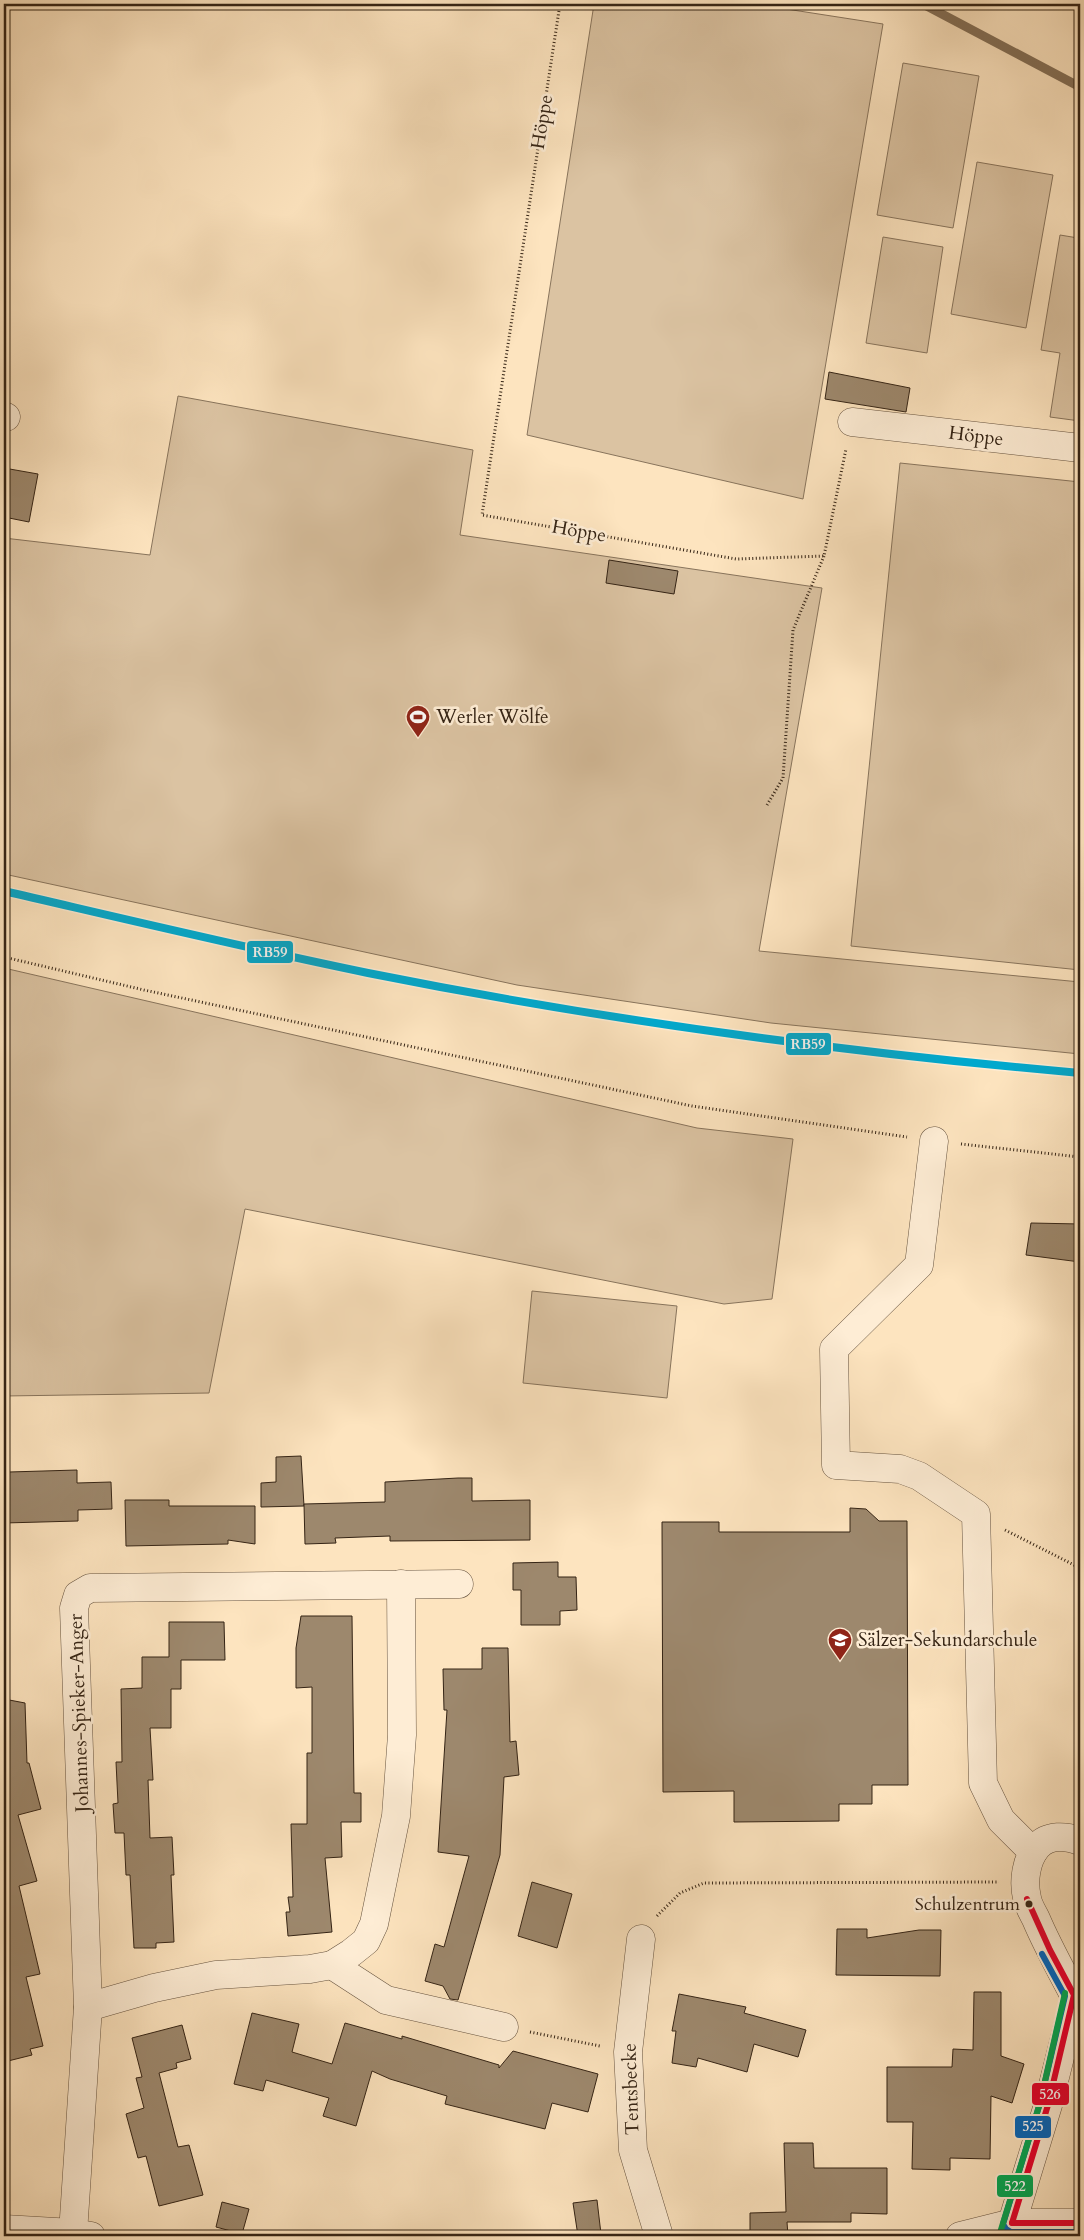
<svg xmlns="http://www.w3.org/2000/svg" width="1084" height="2240" viewBox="0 0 1084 2240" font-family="Cardo,serif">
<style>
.green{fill:#dbc3a2;stroke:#88745c}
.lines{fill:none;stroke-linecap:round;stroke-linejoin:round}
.stream{stroke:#847058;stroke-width:9}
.building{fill:#9d886d;stroke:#352415}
.minor-casing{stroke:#675440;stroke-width:29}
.path{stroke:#352415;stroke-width:3;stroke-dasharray:1 2.5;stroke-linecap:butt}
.minor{stroke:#feedd5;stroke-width:28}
.bus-1-casing{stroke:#feedd5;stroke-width:10}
.bus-2-casing{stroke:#feedd5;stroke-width:10}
.bus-3-casing{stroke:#feedd5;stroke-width:10}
.bus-1{stroke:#e4002b;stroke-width:6}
.bus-2{stroke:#0065bd;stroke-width:6}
.bus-3{stroke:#00a651;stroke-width:6}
.rail-1-casing{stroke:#feedd5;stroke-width:11}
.rail-1{stroke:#00a9ce;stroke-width:8}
.bus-dot{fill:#352415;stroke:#feedd5;stroke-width:2}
.labels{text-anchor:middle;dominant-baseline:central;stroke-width:5;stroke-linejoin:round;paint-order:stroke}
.bus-label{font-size:18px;fill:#352415;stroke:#feedd5;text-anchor:end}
.street-label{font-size:19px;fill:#352415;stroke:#feedd5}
.poi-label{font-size:19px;fill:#352415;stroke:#feedd5;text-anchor:start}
.line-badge{stroke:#feedd5;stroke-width:2}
.badge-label{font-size:14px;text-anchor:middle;font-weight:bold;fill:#fff}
</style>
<rect width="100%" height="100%" fill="#fde4bf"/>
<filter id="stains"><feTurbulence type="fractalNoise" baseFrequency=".004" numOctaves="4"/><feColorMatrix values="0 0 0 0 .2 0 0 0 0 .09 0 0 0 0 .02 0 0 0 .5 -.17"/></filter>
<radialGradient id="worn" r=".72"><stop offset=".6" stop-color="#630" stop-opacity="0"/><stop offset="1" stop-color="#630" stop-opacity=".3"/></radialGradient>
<!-- green -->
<g class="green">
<path d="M594,4H754L883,24L803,499L527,435Z"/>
<path d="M903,63L979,76L953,228L877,215Z"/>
<path d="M977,162L1053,175L1026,328L951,314Z"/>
<path d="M1080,229V421L1050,417L1060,353L1041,350L1060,235L1078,238Z"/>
<path d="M883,237L943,247L927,353L866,343Z"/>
<path d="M178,396L473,450L460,535L822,588L759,951L1080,982V1054L771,1023L517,985L4,874V538L150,555Z"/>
<path d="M900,463L1080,482V970L851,946Z"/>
<path d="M4,968L697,1128L793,1139L772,1299L724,1304L245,1209L209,1393L4,1396Z"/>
<path d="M532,1291L677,1306L667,1398L523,1383Z"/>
</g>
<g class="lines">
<!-- stream -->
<path class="stream" d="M923,4L1080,87"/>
</g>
<!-- building -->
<g class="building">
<path d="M829,372L910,388L906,412L825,399Z"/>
<path d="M4,468L38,474L29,522L4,517Z"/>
<path d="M609,560L678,571L674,594L606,583Z"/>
<path d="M1031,1223L1080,1224V1262L1026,1255Z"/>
<path d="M301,1456L304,1506L261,1507V1483L276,1482V1457Z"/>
<path d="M77,1470V1483L111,1482L112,1509L78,1510V1521L4,1523V1484L9,1483V1472Z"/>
<path d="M458,1478H472V1501L530,1500V1540L390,1541V1536L335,1538L336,1543L305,1544L304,1504L385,1502V1482Z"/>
<path d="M125,1500H169V1506H255V1544L228,1540V1544L126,1546Z"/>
<path d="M850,1508L866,1509L879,1521H907L908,1785H872V1804H839V1821L734,1822V1791L663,1792L662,1522H719V1532H850Z"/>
<path d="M558,1562V1577H576L577,1610L560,1611V1625H521V1590H513V1563Z"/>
<path d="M301,1616H352L354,1793H361V1822H341L342,1857L325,1858L332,1932L288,1936L286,1912H290L288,1897H293L291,1824H307V1753H312V1687L296,1688V1648Z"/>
<path d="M169,1622H224L225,1660H181V1689H171V1728H150L153,1780H148L150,1838L172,1837L174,1875H171L174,1942L156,1943V1948H134L130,1875H126L124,1833H115L114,1819L113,1804L118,1803L116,1762H122L121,1689L142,1688V1657H169Z"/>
<path d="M482,1648H508L510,1742L516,1741L519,1775L504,1777L500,1855L458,2000L450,1999L443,1986L425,1981L435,1944L444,1947L469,1856L438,1852L447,1710H444L443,1669H482Z"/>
<path d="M4,1699L25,1703L27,1763H29L41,1809L18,1815L37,1881L19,1886L40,1974L26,1977L43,2046L30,2049L32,2055L4,2062Z"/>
<path d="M532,1882L572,1894L557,1948L518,1936Z"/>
<path d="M837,1929H867V1938L919,1930H941L940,1976L836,1975Z"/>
<path d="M974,1992H1001V2056L1024,2064L1012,2103L991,2096L990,2159L950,2158V2170L912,2169L913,2122H887V2067H952L953,2049L973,2050Z"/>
<path d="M679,1994L746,2007L744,2013L806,2030L798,2057L754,2044L747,2072L698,2058L696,2067L672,2063L676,2031H672Z"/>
<path d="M252,2013L299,2024L292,2052L332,2064L345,2023L402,2039V2036L499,2065V2068L513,2051L598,2074L588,2112L552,2103L545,2129L445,2104L447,2096L390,2079L372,2071L356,2126L323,2116L329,2098L266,2080L263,2091L234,2084Z"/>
<path d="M182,2025L191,2059L176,2063L177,2068L159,2073L178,2147L189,2145L203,2195L159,2206L146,2156L138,2158L126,2114L144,2108L136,2078L142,2077L132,2038Z"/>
<path d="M784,2143H813L814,2168H887V2214L851,2213V2222H787L788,2236H750V2213L786,2212Z"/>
<path d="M597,2200L601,2234L578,2236L573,2203Z"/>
<path d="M222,2202L249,2209L242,2234L216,2227Z"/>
</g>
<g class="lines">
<defs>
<g id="minor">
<path d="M4,416L6,417"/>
<path d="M852,422L1080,448"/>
<path d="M934,1141L919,1265L834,1349L836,1465L900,1469L919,1476L976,1514L983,1783L1001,1820L1033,1852"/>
<path d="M641,1939L628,2052L633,2150L659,2236"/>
<path d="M332,1965L386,2000L504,2027"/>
<path d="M1074,1995C1061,1970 1047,1945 1036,1919C1033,1913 1028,1905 1027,1898C1023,1881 1026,1860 1037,1847C1048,1834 1066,1836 1080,1841"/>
<path d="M88,2007L154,1988L216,1975L310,1969L332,1965L351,1953L366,1941L374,1924L396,1816L402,1735L401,1584"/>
<path d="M4,2229L73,2233L91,2236"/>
<path d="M73,2233L88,2007L74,1608L78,1595L90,1588L459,1584"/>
<path d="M960,2236L1012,2223H1080"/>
<path d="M1008,2236L1048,2105L1080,1977"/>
</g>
</defs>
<!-- minor casing -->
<use href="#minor" class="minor-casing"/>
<!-- path -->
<g class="path">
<path d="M560,4L482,515L736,559L824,556L846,449"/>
<path d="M767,805L783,778L793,630L824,556"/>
<path d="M4,957L144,990L692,1106L907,1137"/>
<path d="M961,1144L1080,1157"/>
<path d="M1005,1530L1080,1568"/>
<path d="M657,1916L680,1893L704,1883L999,1882"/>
<path d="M530,2032L600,2046"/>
</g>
<!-- minor -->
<use href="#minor" class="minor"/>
<defs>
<g id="bus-1">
<path d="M1012,2223L1048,2105L1074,1995L1050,1950L1027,1899"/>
<path d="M1012,2223H1080"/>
</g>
<path id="bus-2" d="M1042,1954L1065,1996L1040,2103L1003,2224L1006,2229L1011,2232H1080"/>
<path id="bus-3" d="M1000,2233L1040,2103L1065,1993"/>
</defs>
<!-- bus-1 casing -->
<use href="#bus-1" class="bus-1-casing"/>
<!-- bus-2 casing -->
<use href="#bus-2" class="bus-2-casing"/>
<!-- bus-3 casing -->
<use href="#bus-3" class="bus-3-casing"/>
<!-- bus-1 -->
<use href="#bus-1" class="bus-1"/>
<!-- bus-2 -->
<use href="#bus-2" class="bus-2"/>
<!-- bus-3 -->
<use href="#bus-3" class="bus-3"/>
<defs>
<path id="rail-1" d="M4,891C125,919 246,948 368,973C603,1020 841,1052 1080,1073"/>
</defs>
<!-- rail-1 casing -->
<use href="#rail-1" class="rail-1-casing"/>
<!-- rail-1 -->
<use href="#rail-1" class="rail-1"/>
</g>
<!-- icons -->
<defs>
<symbol id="stadium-pin" viewBox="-11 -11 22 30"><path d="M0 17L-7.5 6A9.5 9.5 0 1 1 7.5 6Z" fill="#8f2418" stroke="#feedd5"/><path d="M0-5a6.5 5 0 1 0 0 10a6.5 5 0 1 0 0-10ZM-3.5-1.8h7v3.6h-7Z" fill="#fff"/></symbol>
<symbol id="school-pin" viewBox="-11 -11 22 30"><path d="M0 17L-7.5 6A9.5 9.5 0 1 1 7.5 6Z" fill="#8f2418" stroke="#feedd5"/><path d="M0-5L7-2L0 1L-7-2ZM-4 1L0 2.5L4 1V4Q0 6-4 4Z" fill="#fff"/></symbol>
</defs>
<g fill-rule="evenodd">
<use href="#stadium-pin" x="404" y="703" width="28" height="38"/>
<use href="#school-pin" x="826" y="1626" width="28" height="38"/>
</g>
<!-- markers -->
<circle class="bus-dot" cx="1029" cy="1904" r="4.5"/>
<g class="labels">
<!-- bus labels -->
<g class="bus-label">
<text x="1020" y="1904">Schulzentrum</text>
</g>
<!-- street labels -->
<g class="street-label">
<text transform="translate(542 122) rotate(-81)">Höppe</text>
<text transform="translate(976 436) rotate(7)">Höppe</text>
<text transform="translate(579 531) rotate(10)">Höppe</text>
<text transform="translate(79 1713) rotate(-92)">Johannes-Spieker-Anger</text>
<text transform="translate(631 2089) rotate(-92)">Tentsbecke</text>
</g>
<!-- poi labels -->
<g class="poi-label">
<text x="436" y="717">Werler Wölfe</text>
<text x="858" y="1640">Sälzer-Sekundarschule</text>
</g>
</g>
<g class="line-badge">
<rect x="246" y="940" width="48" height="24" rx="5" fill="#00a9ce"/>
<rect x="785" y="1032" width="47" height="24" rx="5" fill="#00a9ce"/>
<rect x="1031" y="2082" width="39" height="24" rx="5" fill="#e4002b"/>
<rect x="1014" y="2115" width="38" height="24" rx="5" fill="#0065bd"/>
<rect x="996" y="2174" width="38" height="24" rx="5" fill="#00a651"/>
</g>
<g class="badge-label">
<text x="270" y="957">RB59</text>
<text x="808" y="1049">RB59</text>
<text x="1050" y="2099">526</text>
<text x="1033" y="2131">525</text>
<text x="1015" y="2191">522</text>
</g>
<!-- margin -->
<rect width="1084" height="2240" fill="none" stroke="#fde4bf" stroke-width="20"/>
<rect x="5" y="5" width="1074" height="2230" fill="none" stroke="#352415" stroke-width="2.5"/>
<rect x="10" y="10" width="1064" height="2220" fill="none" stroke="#352415"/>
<rect width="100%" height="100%" filter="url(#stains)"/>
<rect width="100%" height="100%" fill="url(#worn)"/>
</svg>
